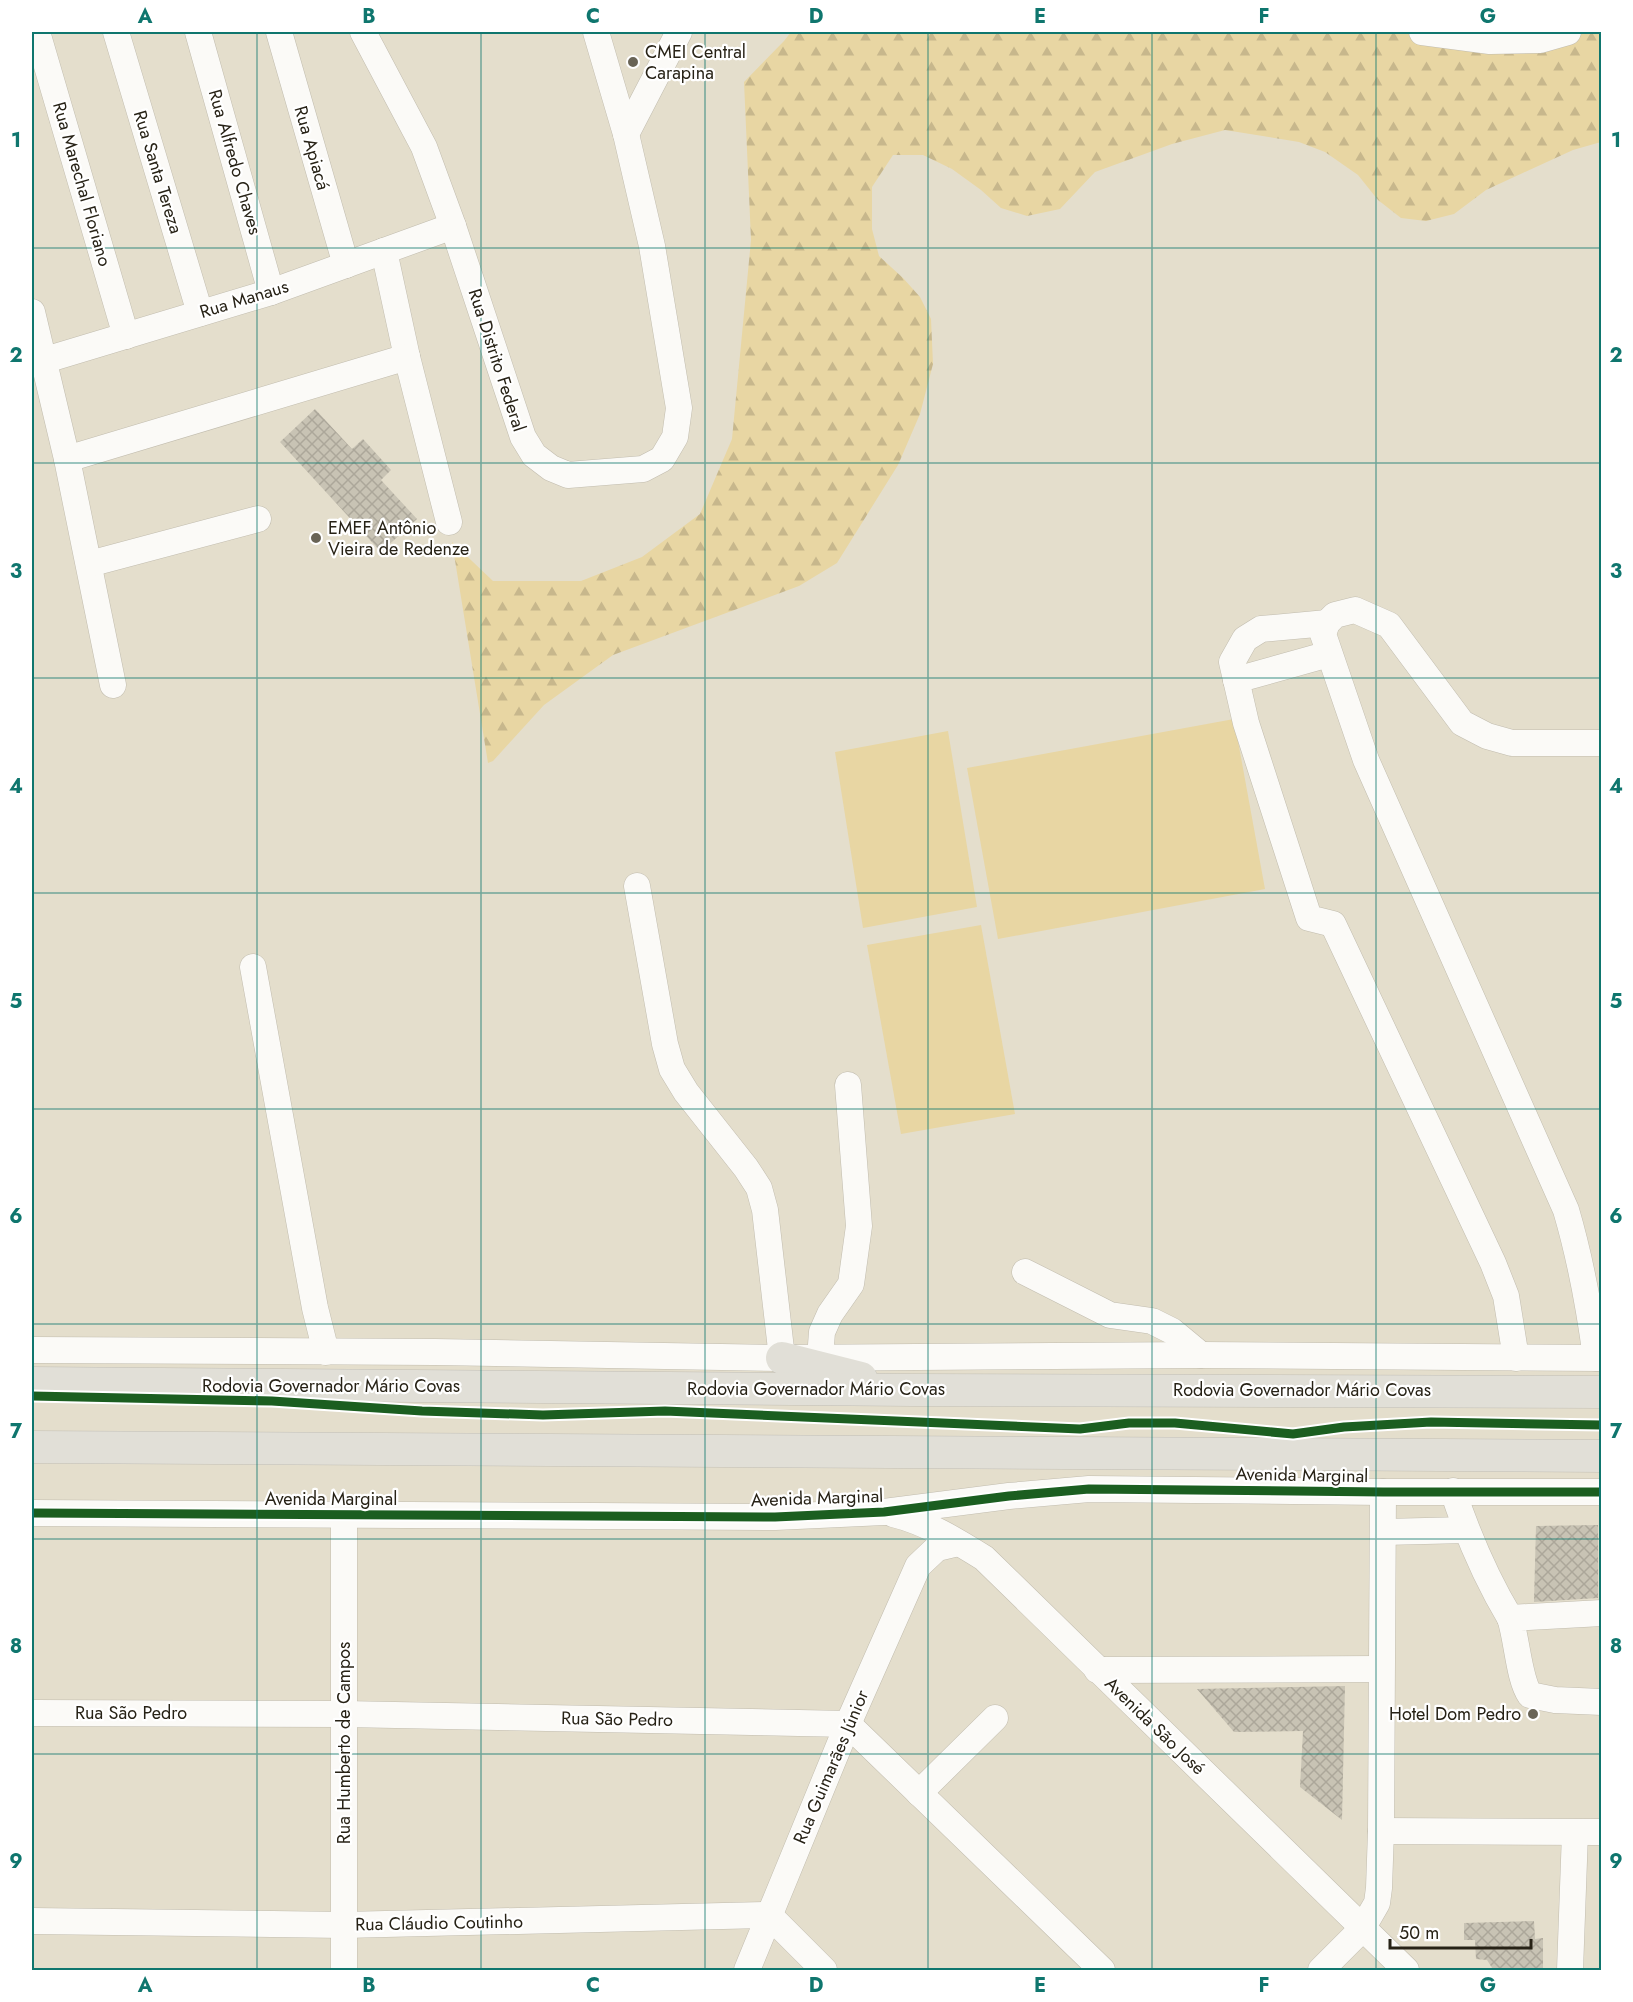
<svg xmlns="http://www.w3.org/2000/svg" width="1633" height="2002" viewBox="0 0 1633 2002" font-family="Jost,sans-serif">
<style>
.forest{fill:url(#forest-firs)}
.park{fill:#e8d6a3}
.building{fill:url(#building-cross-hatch)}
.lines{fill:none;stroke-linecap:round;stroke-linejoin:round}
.minor-casing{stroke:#c1bcae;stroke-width:27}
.major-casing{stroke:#c2bfb6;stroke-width:33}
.minor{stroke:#fbfaf7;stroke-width:26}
.major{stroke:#e1dfd7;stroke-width:32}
.cycleway-casing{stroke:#fff;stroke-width:13}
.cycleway{stroke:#1b5e20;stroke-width:9}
.grid{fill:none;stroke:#0f766e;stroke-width:1.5;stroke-opacity:0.55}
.poi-dot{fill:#696456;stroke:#fff;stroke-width:2}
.labels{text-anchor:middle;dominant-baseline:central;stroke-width:4.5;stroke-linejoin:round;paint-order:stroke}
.poi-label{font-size:18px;fill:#272216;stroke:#fff;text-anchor:start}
.street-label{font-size:18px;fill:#272216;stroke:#fff}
.neatline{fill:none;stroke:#0f766e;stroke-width:2}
.grid-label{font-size:20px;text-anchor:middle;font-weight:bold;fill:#0f766e}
</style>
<defs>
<pattern id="forest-firs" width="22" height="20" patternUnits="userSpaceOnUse" patternTransform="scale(1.5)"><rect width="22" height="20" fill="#e8d6a3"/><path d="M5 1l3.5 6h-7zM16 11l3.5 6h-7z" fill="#c7b78c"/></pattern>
<pattern id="building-cross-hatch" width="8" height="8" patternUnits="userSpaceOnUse" patternTransform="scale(1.5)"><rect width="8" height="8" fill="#c8c3b4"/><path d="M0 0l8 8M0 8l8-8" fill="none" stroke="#aca79a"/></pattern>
</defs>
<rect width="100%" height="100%" fill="#e4decc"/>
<!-- forest -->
<path class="forest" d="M791,32H1601V142L1573,150L1486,190L1454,214L1426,221L1401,218L1378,200L1358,175L1325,152L1299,142L1225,130L1172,144L1095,172L1060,209L1027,216L1001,208L981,190L952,169L923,155H893L872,187V229L879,256L903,278L920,297L931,319L933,364L920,414L898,465L837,563L799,586L613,655L544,705L493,761L488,763L452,542L493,581H581L642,557L700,514L732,439L751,240L744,82L784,41Z"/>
<!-- park -->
<g class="park">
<path d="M1234,719L1265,889L998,939L967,768Z"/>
<path d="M948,731L977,907L863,928L835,752Z"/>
<path d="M981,925L1015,1114L901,1134L867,945Z"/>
</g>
<!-- building -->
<g class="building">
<path d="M315,409L352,449L363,439L391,470L381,480L417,519L381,552L280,442Z"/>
<path d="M1598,1525V1598L1534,1602L1536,1526Z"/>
<path d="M1345,1686L1342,1820L1300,1787L1303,1731L1234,1732L1197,1689Z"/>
<path d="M1534,1921L1535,1939L1543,1938V1971H1494L1487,1960L1476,1959L1475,1940H1464V1923Z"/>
</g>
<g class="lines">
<defs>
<g id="minor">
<path d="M37,32L126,336"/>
<path d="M116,32L200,313"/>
<path d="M198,32L271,292"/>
<path d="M279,32L346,265"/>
<path d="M363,32L424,147L453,226L523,437L534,455L551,468L568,475L643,469L662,459L675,437L679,408L652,246L626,134L596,32"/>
<path d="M1422,32L1490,41L1540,40L1568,32"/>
<path d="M626,134L679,32"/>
<path d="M384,251L407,357L449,522"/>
<path d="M32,312L67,459L113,685"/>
<path d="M32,364L271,292L453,226"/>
<path d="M67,459L407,357"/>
<path d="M89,564L258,519"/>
<path d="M1327,623L1261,629L1245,639L1232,662L1246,723L1309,918L1333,924L1493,1263L1506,1296L1516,1358"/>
<path d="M1236,680L1329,654"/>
<path d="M637,886L665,1044L672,1069L686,1092L746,1168L759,1188L765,1210L782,1358"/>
<path d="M253,967L315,1308L326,1352"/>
<path d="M1025,1272L1110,1315L1152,1321L1172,1331L1201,1355"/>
<path d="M32,1350L435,1352L782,1358L1201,1355L1602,1358"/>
<path d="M820,1358L822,1332L830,1314L851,1284L859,1226L848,1085"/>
<path d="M1596,1358C1589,1305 1581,1261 1566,1210L1366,760L1323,634L1327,623L1335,615L1355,610L1389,625L1462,723L1487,736L1512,743H1602"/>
<path d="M1453,1491C1468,1536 1486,1578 1510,1618"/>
<path d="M32,1513L775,1517L884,1512L1009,1496L1089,1489L1383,1492H1602"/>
<path d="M893,1514C926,1522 955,1540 984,1558L1406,1970"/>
<path d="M344,1515V1970"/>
<path d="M1384,1532L1466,1530"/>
<path d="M1602,1613L1510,1618C1517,1639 1519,1680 1530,1695L1555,1700L1602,1702"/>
<path d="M1097,1670L1381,1669"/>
<path d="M32,1713L344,1714L848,1724L1102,1970"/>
<path d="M919,1793L995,1718"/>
<path d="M1381,1831L1602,1832"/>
<path d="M32,1921L344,1925L769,1915L824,1970"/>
<path d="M747,1970L848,1724L918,1566L937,1548L958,1543"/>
<path d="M1321,1970L1362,1929L1377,1903L1379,1888L1381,1831L1383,1492"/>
<path d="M1570,1970L1575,1833"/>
</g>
<g id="major">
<path d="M782,1358L861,1378"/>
<path d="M32,1383L911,1390L1602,1392"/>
<path d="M32,1447L1602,1456"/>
</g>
</defs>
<!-- minor casing -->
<use href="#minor" class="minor-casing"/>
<!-- major casing -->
<use href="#major" class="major-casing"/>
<!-- minor -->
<use href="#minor" class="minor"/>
<!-- major -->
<use href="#major" class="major"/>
<defs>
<g id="cycleway">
<path d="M32,1396L272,1401L422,1411L543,1415L665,1411L1080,1429L1129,1423H1175L1293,1434L1344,1427L1431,1422L1602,1425"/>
<path d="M32,1513L775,1517L884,1512L1009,1496L1089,1489L1383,1492H1602"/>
</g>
</defs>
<!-- cycleway casing -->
<use href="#cycleway" class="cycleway-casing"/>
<!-- cycleway -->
<use href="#cycleway" class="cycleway"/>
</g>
<!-- grid -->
<path class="grid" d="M257,32V1970M481,32V1970M705,32V1970M928,32V1970M1152,32V1970M1376,32V1970M32,248H1602M32,463H1602M32,678H1602M32,893H1602M32,1109H1602M32,1324H1602M32,1539H1602M32,1754H1602"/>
<!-- markers -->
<g class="poi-dot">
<circle cx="633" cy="62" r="6"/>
<circle cx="316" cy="538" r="6"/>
<circle cx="1533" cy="1714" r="6"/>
</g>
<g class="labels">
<!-- poi labels -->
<g class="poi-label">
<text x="645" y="52">CMEI Central<tspan x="645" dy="21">Carapina</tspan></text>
<text x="328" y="528">EMEF Antônio<tspan x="328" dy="21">Vieira de Redenze</tspan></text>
<text x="1521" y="1714" text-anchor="end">Hotel Dom Pedro</text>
</g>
<!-- street labels -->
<g class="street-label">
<text transform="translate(312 148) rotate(74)">Rua Apiacá</text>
<text transform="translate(235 162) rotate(74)">Rua Alfredo Chaves</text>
<text transform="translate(158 172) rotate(73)">Rua Santa Tereza</text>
<text transform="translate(82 184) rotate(74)">Rua Marechal Floriano</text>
<text transform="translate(244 299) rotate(-17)">Rua Manaus</text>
<text transform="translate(497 360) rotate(72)">Rua Distrito Federal</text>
<text x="331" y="1386">Rodovia Governador Mário Covas</text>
<text x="816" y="1389">Rodovia Governador Mário Covas</text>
<text x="1302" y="1390">Rodovia Governador Mário Covas</text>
<text transform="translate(1302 1475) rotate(1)">Avenida Marginal</text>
<text transform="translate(817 1498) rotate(-2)">Avenida Marginal</text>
<text x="331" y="1499">Avenida Marginal</text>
<text x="131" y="1713">Rua São Pedro</text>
<text transform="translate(617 1719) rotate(1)">Rua São Pedro</text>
<text transform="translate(1155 1726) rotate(44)">Avenida São José</text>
<text transform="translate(344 1743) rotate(-90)">Rua Humberto de Campos</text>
<text transform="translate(831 1767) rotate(-67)">Rua Guimarães Júnior</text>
<text transform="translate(439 1923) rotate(-1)">Rua Cláudio Coutinho</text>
</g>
</g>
<!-- border -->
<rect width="1633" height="2002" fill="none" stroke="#ffffff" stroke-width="66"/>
<!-- scale -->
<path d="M1390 1939v9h141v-9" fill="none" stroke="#272216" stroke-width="3"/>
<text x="1399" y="1939" font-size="18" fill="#272216" stroke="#ffffff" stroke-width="4.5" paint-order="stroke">50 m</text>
<rect x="33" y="33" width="1567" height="1936" class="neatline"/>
<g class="grid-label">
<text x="145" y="23">A</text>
<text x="369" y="23">B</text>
<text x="593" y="23">C</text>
<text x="816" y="23">D</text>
<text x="1040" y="23">E</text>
<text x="1264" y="23">F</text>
<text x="1488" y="23">G</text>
<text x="16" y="147">1</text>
<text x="1616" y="147">1</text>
<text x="16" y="362">2</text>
<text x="1616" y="362">2</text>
<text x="16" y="578">3</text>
<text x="1616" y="578">3</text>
<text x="16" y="793">4</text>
<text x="1616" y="793">4</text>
<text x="16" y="1008">5</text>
<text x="1616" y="1008">5</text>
<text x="16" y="1223">6</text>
<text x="1616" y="1223">6</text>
<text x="16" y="1438">7</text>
<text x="1616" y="1438">7</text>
<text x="16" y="1653">8</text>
<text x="1616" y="1653">8</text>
<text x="16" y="1868">9</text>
<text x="1616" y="1868">9</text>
<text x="145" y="1992">A</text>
<text x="369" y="1992">B</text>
<text x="593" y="1992">C</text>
<text x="816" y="1992">D</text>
<text x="1040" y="1992">E</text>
<text x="1264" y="1992">F</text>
<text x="1488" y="1992">G</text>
</g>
</svg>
